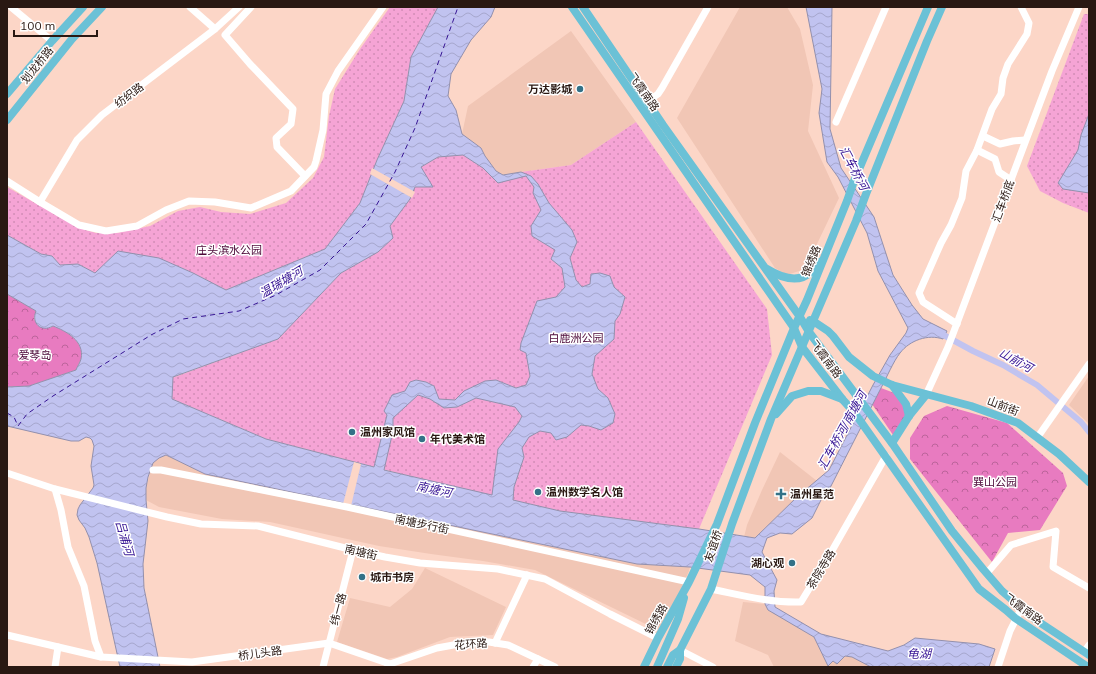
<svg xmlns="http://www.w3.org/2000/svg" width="1096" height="674" viewBox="0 0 1096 674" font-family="Mulish,'Noto Sans SC',sans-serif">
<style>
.built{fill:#f1c6b5}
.grass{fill:url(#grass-dots)}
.forest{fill:url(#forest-crowns)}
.water{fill:url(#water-waves);stroke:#9390ad;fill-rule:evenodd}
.pier{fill:#fcd6c7}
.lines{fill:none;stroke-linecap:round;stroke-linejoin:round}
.canal{stroke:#c1c3f0;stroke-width:6}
.ferry{stroke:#361494;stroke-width:1;stroke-dasharray:5 4;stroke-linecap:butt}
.minor{stroke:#fff;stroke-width:7}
.major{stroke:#6bc1d6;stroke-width:8}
.poi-dot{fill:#337187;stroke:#fff;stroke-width:1.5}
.labels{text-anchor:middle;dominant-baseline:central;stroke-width:3;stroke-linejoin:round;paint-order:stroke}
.street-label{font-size:11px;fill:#291812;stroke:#fff}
.poi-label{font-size:11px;font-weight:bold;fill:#291812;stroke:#fff;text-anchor:start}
.park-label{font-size:11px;fill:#4d0939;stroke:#fff}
.water-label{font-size:12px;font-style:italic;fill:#361494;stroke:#fff}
</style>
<defs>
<pattern id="grass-dots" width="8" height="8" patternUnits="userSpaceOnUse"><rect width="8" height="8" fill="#f5a4d5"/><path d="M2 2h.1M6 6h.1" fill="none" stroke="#d28cb6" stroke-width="1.8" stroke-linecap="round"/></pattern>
<pattern id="forest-crowns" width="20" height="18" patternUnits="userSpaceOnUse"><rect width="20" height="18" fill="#e87bc0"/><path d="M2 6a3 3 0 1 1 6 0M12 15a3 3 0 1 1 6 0" fill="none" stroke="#bc649b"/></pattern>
<pattern id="water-waves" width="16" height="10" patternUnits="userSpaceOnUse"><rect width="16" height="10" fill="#c1c3f0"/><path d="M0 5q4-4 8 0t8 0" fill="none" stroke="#a6a7cd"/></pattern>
</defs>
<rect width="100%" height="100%" fill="#fcd6c7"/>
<!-- built -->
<g class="built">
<path d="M740,7H787L800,29L813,85L808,131L839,198L805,269L787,275L775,268L677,118Z"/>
<path d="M571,31L636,122L571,165L521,172L503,175L496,171L485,156L481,148L462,134L468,106Z"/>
<path d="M1089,376V424L1069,405Z"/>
<path d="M780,452L817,481L797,497L755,538L744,537L747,525L762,490Z"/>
<path d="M166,455L205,474L468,529L637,564L690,567L689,571L676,600L658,630L535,570L483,561L431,554L379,546L270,522L222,519L159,507L146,500V488L153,463L159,458Z"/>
<path d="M425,568L506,607L493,635L450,637L397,657L387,659L337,642L350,598L390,607L412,589Z"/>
<path d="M743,602L765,604L768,610L814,637L828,665L833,661L838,663L845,656L852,657L871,667H774L768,655L735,641Z"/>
</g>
<!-- grass -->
<g class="grass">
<path d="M390,7H438L411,57L404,101L377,160L360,203L325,249L226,290L193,273L159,259L95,273L78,264L60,265L52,256L41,254L7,235V187L79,228L96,233H117L150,226L178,211L200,207L221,212L250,214L286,203L313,178L324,157L329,116L335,89L360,49Z"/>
<path d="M1084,14H1089V213L1063,203L1040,191L1027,166Z"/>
<path d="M636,122L767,309L772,355L699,529L560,511L425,480L266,439L172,399V378L278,339L341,273L378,252L390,226L410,199L421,167L438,157L463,155L483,168L498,183L521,172L571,165Z"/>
</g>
<!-- forest -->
<g class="forest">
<path d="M7,294L36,311L34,318L35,321L50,328L53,326C66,331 85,341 81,359C80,362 77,367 76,370L29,386L7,387Z"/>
<path d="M881,388L897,394L907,413L893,435L872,404Z"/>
<path d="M947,406L1007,423L1063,473L1067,486L1040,530L1008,533L992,562L910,459V438L924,416Z"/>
</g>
<!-- water -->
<g class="water">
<path d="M438,7H495L491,17L471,40L451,74L448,96L456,110L462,134L481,148L485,156L496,171L503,175L521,172L531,176L538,184L542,191L549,203L572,230L577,242L570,258L576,280L582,287L590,284L591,274L600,273L610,276L614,287L625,297L620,314L615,321L614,339L595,356L592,374L598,389L608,398L615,414L613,423L601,430L589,426L581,425L567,437L556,440L551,433L540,431L529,437L522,448L524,457L514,487L513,500L560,511L699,529L755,538L797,497L829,470L873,385L890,355L906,333L908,328L878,271L867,233L838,177L827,162L819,113L822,89L806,7H832L830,129L841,168L874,217L893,275L912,305L923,319L947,331L943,339C928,334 910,340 900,353C893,362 887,377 881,388C864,421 847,455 830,488L821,500L812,518L792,534L780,533L767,538L762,552L777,580L774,591L775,607L821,634L888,651L904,645L915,638L979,644L995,649L989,667H871L852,657L845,656L837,664L833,661L828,666L814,637L768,610L765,604V587L750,575L690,567L637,564L468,529L205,474L166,455L159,458L153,463L148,477L146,488V500L148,521L143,564L144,588L160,667H120L97,563L89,537L85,528L79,520L77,515L78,509L80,505L93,488L94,485L91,466L94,446L92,440L90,438L86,437L79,441H71L7,426V387L29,386L76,370C77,367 80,363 81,359C85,341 66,331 53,326C41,333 31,323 36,311L7,294V235L41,254L52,256L60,265L78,264L95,273L118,251L159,258L193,273L226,290L325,249L360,203L377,160L404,101L411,57ZM463,155L483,168L498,183L526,176L534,187L533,193L541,210L531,226L532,236L555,250L551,259L562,268L565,287L556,297L537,301L521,343L520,350L526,353L530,376L526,385L516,388L496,380L485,381L464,391L455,400L439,399L434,386L426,382L416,380L410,382L405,391L392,395L384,411L387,415L374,467L266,439L172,399L173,377L278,339L341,273L378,252L393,238L390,226L410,199L415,187H433L421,167L438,157ZM418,395L430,399L444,408L457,407L476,398L515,407L522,416L519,422L498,449L492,495L384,470L393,431V418Z"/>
<path d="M1089,114V193L1063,189L1058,183L1078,150L1081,135Z"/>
</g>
<!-- pier -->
<g class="pier">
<path d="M372,168L415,192L412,198L370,174Z"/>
<path d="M354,462L361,464L351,506L343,504Z"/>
</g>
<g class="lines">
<!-- canal -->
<path class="canal" d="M938,332L973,351L1003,365L1037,385L1081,422L1089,432"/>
<!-- ferry -->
<path class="ferry" d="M7,413L14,417L18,426L27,414L53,396L151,335L183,319L239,311L276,295L320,270L366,224L395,172L415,128L458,7"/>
<!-- minor -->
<g class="minor">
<path d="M11,7L52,41"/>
<path d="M190,7L215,29"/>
<path d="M251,7L225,35L250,64L293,109L291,124L276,138L277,147L305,176"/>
<path d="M644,104L658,94L662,88L708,7"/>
<path d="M836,122L886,7"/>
<path d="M983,136L1000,144L1013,141L1025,140"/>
<path d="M977,150L995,159L999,172L1011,180"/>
<path d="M7,181L40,202L79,225L106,231L137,226L166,210L189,201L215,202L251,208L291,191L314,167L316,161L323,130L326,94L338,71L383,7"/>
<path d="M40,202L77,140L102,115L215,29L239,7"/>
<path d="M957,324L923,302L919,293L941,243L951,225L962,198L966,171L977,150L992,109L1001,94L1003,78L1008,64L1027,34L1029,23L1021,7"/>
<path d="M926,395L948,347L1052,71L1079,7"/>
<path d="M1037,438L1089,364"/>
<path d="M153,470H161L347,507L689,582"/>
<path d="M7,473L55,489L167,517L201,524L258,526L353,550L385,557L420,563L498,569L545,579L610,614L658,638"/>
<path d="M55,489L61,510L68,547L84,586L95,641L101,657"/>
<path d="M987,573L1011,545L1056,531L1053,567L1089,588"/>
<path d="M711,589C741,595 770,603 801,602L829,556L886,456"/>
<path d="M7,635L101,657L192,662L329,643L390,664"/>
<path d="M495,643L527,575"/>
<path d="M680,650L713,667"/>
<path d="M1084,652L1089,645"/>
<path d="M388,666L390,664L437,648L470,642H489L508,645L555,667"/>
<path d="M55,667L58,647"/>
<path d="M323,667L353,550"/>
<path d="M533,667L538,659"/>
<path d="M998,667L1010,631L1022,607"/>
</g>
<!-- major -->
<g class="major">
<path d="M572,7L794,328L802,347L843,400L854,412L979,589L1006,610L1015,618L1088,667"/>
<path d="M583,7L663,125L800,317L809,332L892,443L952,531L983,569L1002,591L1036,620L1089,655"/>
<path d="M7,94L52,41L83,7"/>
<path d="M7,120L72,39L102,7"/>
<path d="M767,269C780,277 798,284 811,272C815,269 817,266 820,262"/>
<path d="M810,320L813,321L828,331L833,336L849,357L873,376L892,385L971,406L1018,423L1059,454L1089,482"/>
<path d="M892,385L906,404L909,416"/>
<path d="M776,414L792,396L808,391H821L842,399"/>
<path d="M892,443L909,416L926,395"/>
<path d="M644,667L658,638L689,582L717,524L755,423L794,328L807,300L847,201L854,181L928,7"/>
<path d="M657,667L678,619L684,598"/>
<path d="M667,667L673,655L680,650"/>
<path d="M676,667L680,659V650L711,589L732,524L771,419L856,221L866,194L927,41L942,7"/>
</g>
</g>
<!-- markers -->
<g class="poi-dot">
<circle cx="580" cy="89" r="4"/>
<circle cx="352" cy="432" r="4"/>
<circle cx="422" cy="439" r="4"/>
<circle cx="538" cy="492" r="4"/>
<path d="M779 488h4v4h4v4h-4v4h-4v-4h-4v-4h4z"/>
<circle cx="792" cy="563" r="4"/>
<circle cx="362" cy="577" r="4"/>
</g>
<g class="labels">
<!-- street labels -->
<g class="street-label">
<text transform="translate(37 65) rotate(-51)">划龙桥路</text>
<text transform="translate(644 92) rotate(55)">飞霞南路</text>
<text transform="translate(129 95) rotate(-37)">纺织路</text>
<text transform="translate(1003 201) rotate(-70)">汇车桥底</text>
<text transform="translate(811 261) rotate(-68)">锦绣路</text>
<text transform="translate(826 359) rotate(53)">飞霞南路</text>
<text transform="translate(1003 406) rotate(21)">山前街</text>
<text transform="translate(422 524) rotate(12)">南塘步行街</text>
<text transform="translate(713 546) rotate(-71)">友谊桥</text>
<text transform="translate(361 552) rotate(13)">南塘街</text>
<text transform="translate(821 569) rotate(-59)">茶院寺路</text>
<text transform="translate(338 609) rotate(-75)">纬一路</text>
<text transform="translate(1024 609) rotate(36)">飞霞南路</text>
<text transform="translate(656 619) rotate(-61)">锦绣路</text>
<text transform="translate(471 644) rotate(-4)">花环路</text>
<text transform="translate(260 653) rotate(-8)">桥儿头路</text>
</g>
<!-- poi labels -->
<g class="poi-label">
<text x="572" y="89" text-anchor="end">万达影城</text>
<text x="360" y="432">温州家风馆</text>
<text x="430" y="439">年代美术馆</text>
<text x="546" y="492">温州数学名人馆</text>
<text x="790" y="494">温州星范</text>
<text x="784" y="563" text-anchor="end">湖心观</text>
<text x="370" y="577">城市书房</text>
</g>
<!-- park labels -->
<g class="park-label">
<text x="229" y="250">庄头滨水公园</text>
<text x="576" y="338">白鹿洲公园</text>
<text x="35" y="355">爱琴岛</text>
<text x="995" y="482">巽山公园</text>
</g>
<!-- water labels -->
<g class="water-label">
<text transform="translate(854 168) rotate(62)">汇车桥河</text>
<text transform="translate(281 282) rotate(-31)">温瑞塘河</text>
<text transform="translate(1016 360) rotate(29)">山前河</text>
<text transform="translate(842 430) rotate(-61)">汇车桥河/南塘河</text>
<text transform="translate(434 489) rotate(12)">南塘河</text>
<text transform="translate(125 538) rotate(74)">吕浦河</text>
<text x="919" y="653">龟湖</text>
</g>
</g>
<!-- border -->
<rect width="1096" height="674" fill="none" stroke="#291812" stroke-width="16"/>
<!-- scale -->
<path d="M14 30v6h83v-6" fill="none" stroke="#291812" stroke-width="2"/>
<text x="20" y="30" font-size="12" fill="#291812" stroke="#ffffff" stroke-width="3" paint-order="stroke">100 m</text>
</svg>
